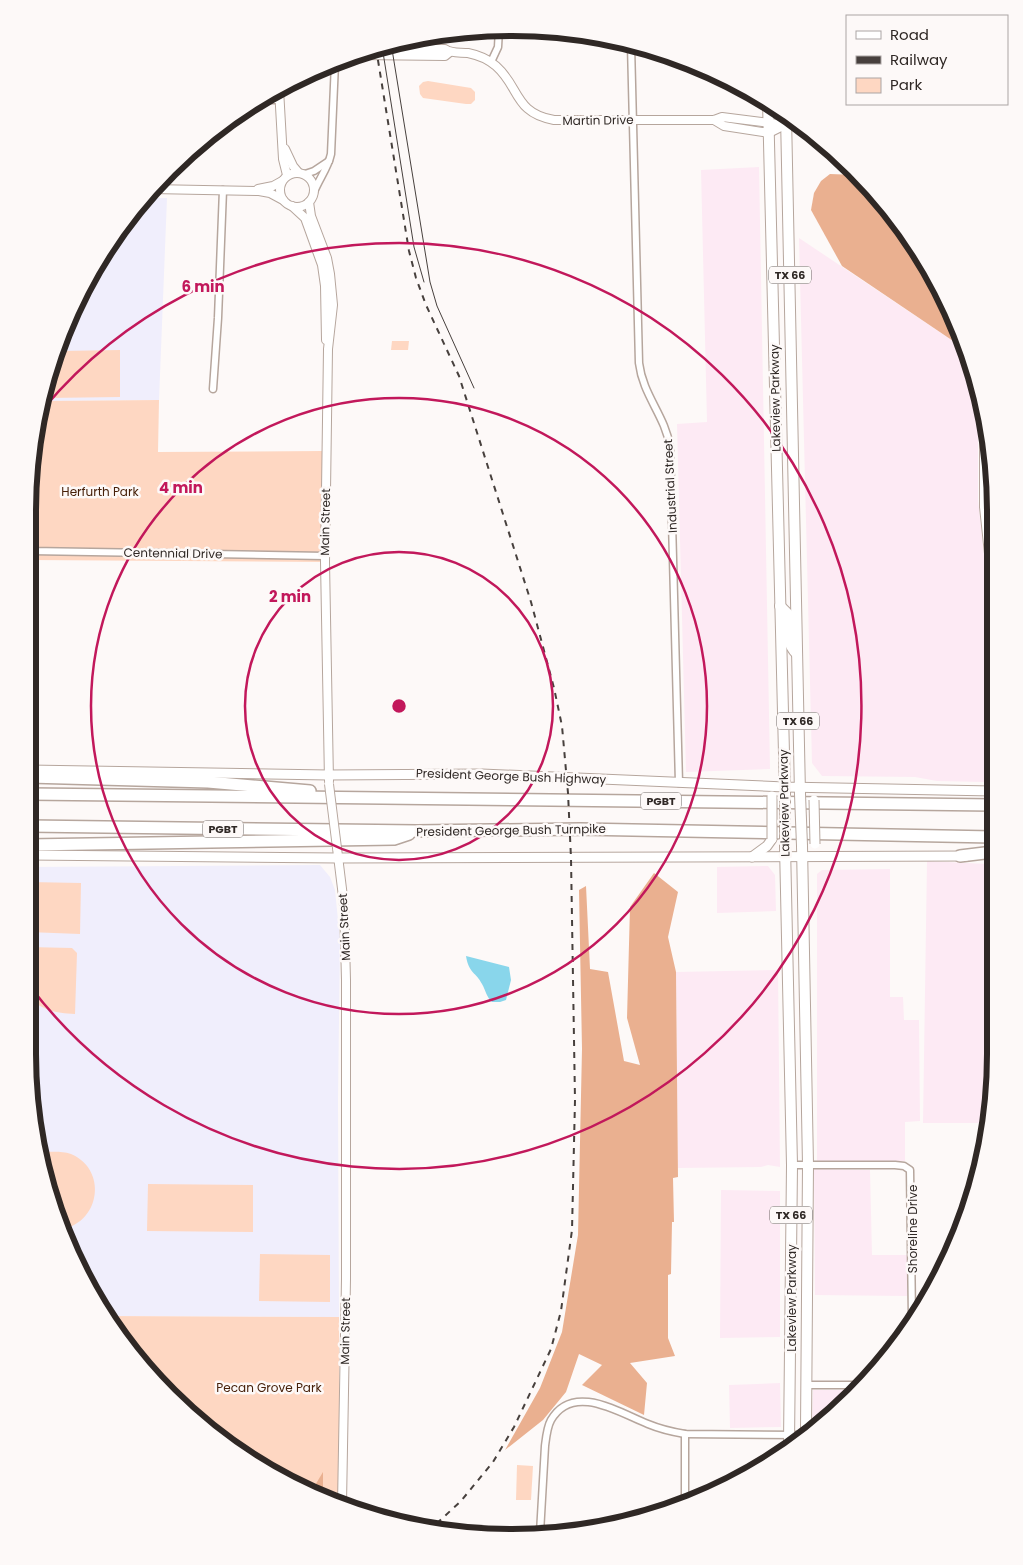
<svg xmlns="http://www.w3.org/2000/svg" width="1023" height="1565" viewBox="0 0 1023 1565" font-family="Poppins,sans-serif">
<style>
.commercial{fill:#fdeaf4}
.education{fill:#f0eefc}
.green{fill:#fed7c2}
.forest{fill:#eab090}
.water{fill:#89d6eb}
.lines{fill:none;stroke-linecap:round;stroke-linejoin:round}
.minor-casing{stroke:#b6a69d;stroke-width:9}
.tertiary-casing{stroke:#b6a69d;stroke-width:10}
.secondary-casing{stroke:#b6a69d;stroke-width:11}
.primary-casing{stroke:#b6a69d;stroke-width:12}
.motorway-casing{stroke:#b6a69d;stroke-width:14}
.minor{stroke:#fff;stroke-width:6}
.tertiary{stroke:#fff;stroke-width:8}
.secondary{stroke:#fff;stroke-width:9}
.primary{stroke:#fff;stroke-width:10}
.motorway{stroke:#fff;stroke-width:11}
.tram{stroke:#47403d;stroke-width:1}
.rail{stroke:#47403d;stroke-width:2;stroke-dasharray:6 6;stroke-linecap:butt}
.tertiary-bridge-casing{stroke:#b6a69d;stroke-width:10;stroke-linecap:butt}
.secondary-bridge-casing{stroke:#b6a69d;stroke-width:11;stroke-linecap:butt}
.primary-bridge-casing{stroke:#b6a69d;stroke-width:12;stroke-linecap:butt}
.tertiary-bridge{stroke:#fff;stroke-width:8}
.secondary-bridge{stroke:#fff;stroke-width:9}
.primary-bridge{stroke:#fff;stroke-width:10}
.ring{fill:none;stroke:#c2185b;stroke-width:2.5}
.labels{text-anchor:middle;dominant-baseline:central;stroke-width:5;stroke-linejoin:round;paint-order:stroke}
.shield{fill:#fdf9f8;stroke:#6d6764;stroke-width:1}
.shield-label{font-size:11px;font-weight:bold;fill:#2f2825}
.street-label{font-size:12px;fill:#2f2825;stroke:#fdf9f8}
.park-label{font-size:12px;fill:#47210a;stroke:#fdf9f8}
.rim{fill:none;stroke:#2f2825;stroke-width:6}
.centre{fill:#c2185b;stroke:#fdf9f8;stroke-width:2.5}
.ring-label{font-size:15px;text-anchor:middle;font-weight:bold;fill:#c2185b;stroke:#fdf9f8;stroke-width:5;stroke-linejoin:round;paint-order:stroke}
</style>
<rect width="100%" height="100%" fill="#fdf9f8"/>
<!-- commercial -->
<g class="commercial">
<path d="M759,167L770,769L686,772L677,424L707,422L701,170Z"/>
<path d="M799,238L965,349L978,384V500L988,592L991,778L984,782L937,781L915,777L822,776L812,763Z"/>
<path d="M927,861L987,864L985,1099L991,1100V1117L984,1143L983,1123H923Z"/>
<path d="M768,866L775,875L776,911L717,913V867Z"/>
<path d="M890,869V997H903L904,1020H919L920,1121L905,1122V1161H817V874L822,870Z"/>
<path d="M778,970L780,1167L768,1165L761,1167L678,1168L676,972Z"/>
<path d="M814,1169L870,1170L872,1255H908L907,1296L815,1295Z"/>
<path d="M721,1190L780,1191V1337L720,1338Z"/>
<path d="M780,1383L781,1427L730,1428L729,1385Z"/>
<path d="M813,1390H854L812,1424Z"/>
</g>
<!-- education -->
<g class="education">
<path d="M144,198H167L159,400L46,401L77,298Z"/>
<path d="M320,865L330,877L335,890L340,940L338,1100L339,1317L106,1316L53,1209L28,1053L29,867Z"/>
</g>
<!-- green -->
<g class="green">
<path d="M428,81L471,88L475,92V100L471,104H466L423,98L420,94L419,86L423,82Z"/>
<path d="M392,341H409L408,350H391Z"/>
<path d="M120,350V397L47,398L61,351Z"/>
<path d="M159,400L158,452L323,451L325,562L31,560L32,448L46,401Z"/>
<path d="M29,882L81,883L80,934L28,932Z"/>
<path d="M28,947L72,948L77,953L75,1014C54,1013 44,1010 28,998Z"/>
<path d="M44,1152C52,1152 62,1151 71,1154C107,1169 101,1221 63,1229L53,1209Z"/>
<path d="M148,1184L253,1185V1232L147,1231Z"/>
<path d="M260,1254L330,1255V1302L259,1301Z"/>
<path d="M106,1316L339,1317L340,1504L327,1501L217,1437L109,1323Z"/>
<path d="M517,1465L533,1466L531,1500H516Z"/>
</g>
<!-- forest -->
<g class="forest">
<path d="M830,174L857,175L896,217L946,298L965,349L842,266L811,210L814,193L821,181Z"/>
<path d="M654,873L678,892L668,937L676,972L678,1177L673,1178L674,1222H672L671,1274L668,1275V1338L675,1356L630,1363L647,1383L644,1415L582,1385L602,1365L579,1354L566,1392L543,1420L505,1450L540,1388L562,1332L578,1235L582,1049L579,890L586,886L590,969L608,972L624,1061L640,1065L627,1018L630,907Z"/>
<path d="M986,983L992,991L991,1100H985Z"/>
<path d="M323,1472V1499L311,1492Z"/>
</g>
<!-- water -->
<path class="water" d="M466,956L509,967L511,980L506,1000L500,1002H492C486,996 486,991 482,984C476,972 469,974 466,956Z"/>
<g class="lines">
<defs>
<g id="minor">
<path d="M631,45L639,363C643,396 665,415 670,447L679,783"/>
<path d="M491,62L498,47L499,29"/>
<path d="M261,100H279"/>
<path d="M305,174L314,171L329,161"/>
<path d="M314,192C319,179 328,168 331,154L335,63"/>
<path d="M213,389L218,318L223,190"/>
<path d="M984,482H994"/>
<path d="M984,490H994"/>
<path d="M31,540V551L325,556"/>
<path d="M792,1165H895L904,1166L910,1170L912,1318"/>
<path d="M807,1385H861"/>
<path d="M685,1498V1434"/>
<path d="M540,1533L545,1446C546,1438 547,1427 551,1420C573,1382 620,1413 648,1424C660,1429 673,1432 685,1434L800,1435"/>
</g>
<g id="tertiary">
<path d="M376,48L445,49C452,54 460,52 468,53C478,55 488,59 496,66C520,87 514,113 554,120H714L722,117L787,125"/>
<path d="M358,55L445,56L450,52"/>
<path d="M279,89L283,159L287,175"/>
<path d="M714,120L724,126L769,133L785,125"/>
<path d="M285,149L293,166L298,172"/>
<circle cx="297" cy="190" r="17"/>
<path d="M151,189L259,191L270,193L283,200"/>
<path d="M258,189L273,186L282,181"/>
<path d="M309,202L311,216L327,258L330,274L333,305L328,349L325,562L329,781"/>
<path d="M292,206L305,218L322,265L325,286L326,340"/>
<path d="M984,416V507L993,591L994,625"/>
<path d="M337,848L344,905L346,980V1279L342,1504"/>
</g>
<g id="secondary">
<path d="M29,770L328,775L482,774L785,787L993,791"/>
<path d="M29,855L338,858L966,856"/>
<path d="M752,857L767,846L772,839"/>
</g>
<g id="primary">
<path d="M768,102L785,794"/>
<path d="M786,116L800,794"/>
<path d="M780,606L788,614C788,629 785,642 797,654"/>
<path d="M785,846L792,1165L789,1443"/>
<path d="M802,846L808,1165L806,1429"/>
</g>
<g id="motorway">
<path d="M29,777L208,782L310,791"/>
<path d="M29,794L993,805"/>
<path d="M29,826L417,831L580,829L993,837"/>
<path d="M29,845L394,839L409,834"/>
<path d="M960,856L993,852"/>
</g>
</defs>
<!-- minor casing -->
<use href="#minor" class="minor-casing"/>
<!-- tertiary casing -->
<use href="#tertiary" class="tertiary-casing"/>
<!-- secondary casing -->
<use href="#secondary" class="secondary-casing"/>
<!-- primary casing -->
<use href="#primary" class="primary-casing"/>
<!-- motorway casing -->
<use href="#motorway" class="motorway-casing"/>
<!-- minor -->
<use href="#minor" class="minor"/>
<!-- tertiary -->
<use href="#tertiary" class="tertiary"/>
<!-- secondary -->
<use href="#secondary" class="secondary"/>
<!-- primary -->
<use href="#primary" class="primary"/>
<!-- motorway -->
<use href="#motorway" class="motorway"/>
<!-- tram -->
<g class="tram">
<path d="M391,43L430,282L437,306L474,388"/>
<path d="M382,46L414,247L424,282"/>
</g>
<!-- rail -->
<path class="rail" d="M376,48L409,251L416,278L426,305L459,376L531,602L554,688L562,726L568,793L571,858L575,1100L572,1230L561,1311L551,1349L514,1427L493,1462L461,1501L434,1526"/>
<defs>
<path id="tertiary-bridge" d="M329,784L337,848"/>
<g id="secondary-bridge">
<path d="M772,796V839"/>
<path d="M814,800L815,844"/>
</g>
<g id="primary-bridge">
<path d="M800,794L802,846"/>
<path d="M785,846V794"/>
</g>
</defs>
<!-- tertiary-bridge casing -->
<use href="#tertiary-bridge" class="tertiary-bridge-casing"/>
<!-- secondary-bridge casing -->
<use href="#secondary-bridge" class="secondary-bridge-casing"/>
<!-- primary-bridge casing -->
<use href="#primary-bridge" class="primary-bridge-casing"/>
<!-- tertiary-bridge -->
<use href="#tertiary-bridge" class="tertiary-bridge"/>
<!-- secondary-bridge -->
<use href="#secondary-bridge" class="secondary-bridge"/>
<!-- primary-bridge -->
<use href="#primary-bridge" class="primary-bridge"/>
</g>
<!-- distance rings -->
<g class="ring">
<circle cx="399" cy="706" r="154"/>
<circle cx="399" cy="706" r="308"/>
<path d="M44 408A463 463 0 1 1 29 985"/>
</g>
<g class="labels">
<!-- shield labels -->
<g class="shield">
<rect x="769" y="266.5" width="42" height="17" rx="4"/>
<rect x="777" y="712.5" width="42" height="17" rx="4"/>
<rect x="641" y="792.5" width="40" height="17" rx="4"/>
<rect x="203" y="820.5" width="40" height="17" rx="4"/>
<rect x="770" y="1206.5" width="42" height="17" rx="4"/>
</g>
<g class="shield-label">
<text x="790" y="275">TX 66</text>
<text x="798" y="721">TX 66</text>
<text x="661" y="801">PGBT</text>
<text x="223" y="829">PGBT</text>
<text x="791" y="1215">TX 66</text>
</g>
<!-- street labels -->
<g class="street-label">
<text transform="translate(598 120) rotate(-1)">Martin Drive</text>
<text transform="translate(775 398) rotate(-91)">Lakeview Parkway</text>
<text transform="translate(670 486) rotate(-93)">Industrial Street</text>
<text transform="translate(325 522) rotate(-89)">Main Street</text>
<text transform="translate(173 553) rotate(1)">Centennial Drive</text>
<text transform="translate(511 776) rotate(2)">President George Bush Highway</text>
<text transform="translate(784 803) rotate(-91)">Lakeview Parkway</text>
<text transform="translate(511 830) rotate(-1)">President George Bush Turnpike</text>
<text transform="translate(344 927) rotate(-93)">Main Street</text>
<text transform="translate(912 1229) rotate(-90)">Shoreline Drive</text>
<text transform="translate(791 1298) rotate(-90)">Lakeview Parkway</text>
<text transform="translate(345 1331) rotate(-89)">Main Street</text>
</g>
<!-- park labels -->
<g class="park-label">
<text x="100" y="491">Herfurth Park</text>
<text x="269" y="1387">Pecan Grove Park</text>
</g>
</g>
<!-- crop -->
<path d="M0 0H1023V1565H0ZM511 36H512A475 475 0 0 1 987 511V1054A475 475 0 0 1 512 1529H511A475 475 0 0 1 36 1054V511A475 475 0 0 1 511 36Z" fill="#fdf9f8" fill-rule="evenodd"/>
<path class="rim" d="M511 36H512A475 475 0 0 1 987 511V1054A475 475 0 0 1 512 1529H511A475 475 0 0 1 36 1054V511A475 475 0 0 1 511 36Z"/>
<circle cx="399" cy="706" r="8" class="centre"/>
<g class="ring-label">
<text x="203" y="292">6 min</text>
<text x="181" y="493">4 min</text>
<text x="290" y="602">2 min</text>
</g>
<!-- legend -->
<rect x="846" y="15" width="162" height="90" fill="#fdf9f8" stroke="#aba5a4"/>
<rect x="856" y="31" width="25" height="8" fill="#ffffff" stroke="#aba5a4"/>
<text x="890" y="40" font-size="15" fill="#2f2825">Road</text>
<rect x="856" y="56" width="25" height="8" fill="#47403d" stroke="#aba5a4"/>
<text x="890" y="65" font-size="15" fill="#2f2825">Railway</text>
<rect x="856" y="78" width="25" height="15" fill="#fed7c2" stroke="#aba5a4"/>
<text x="890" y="90" font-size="15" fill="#2f2825">Park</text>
</svg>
